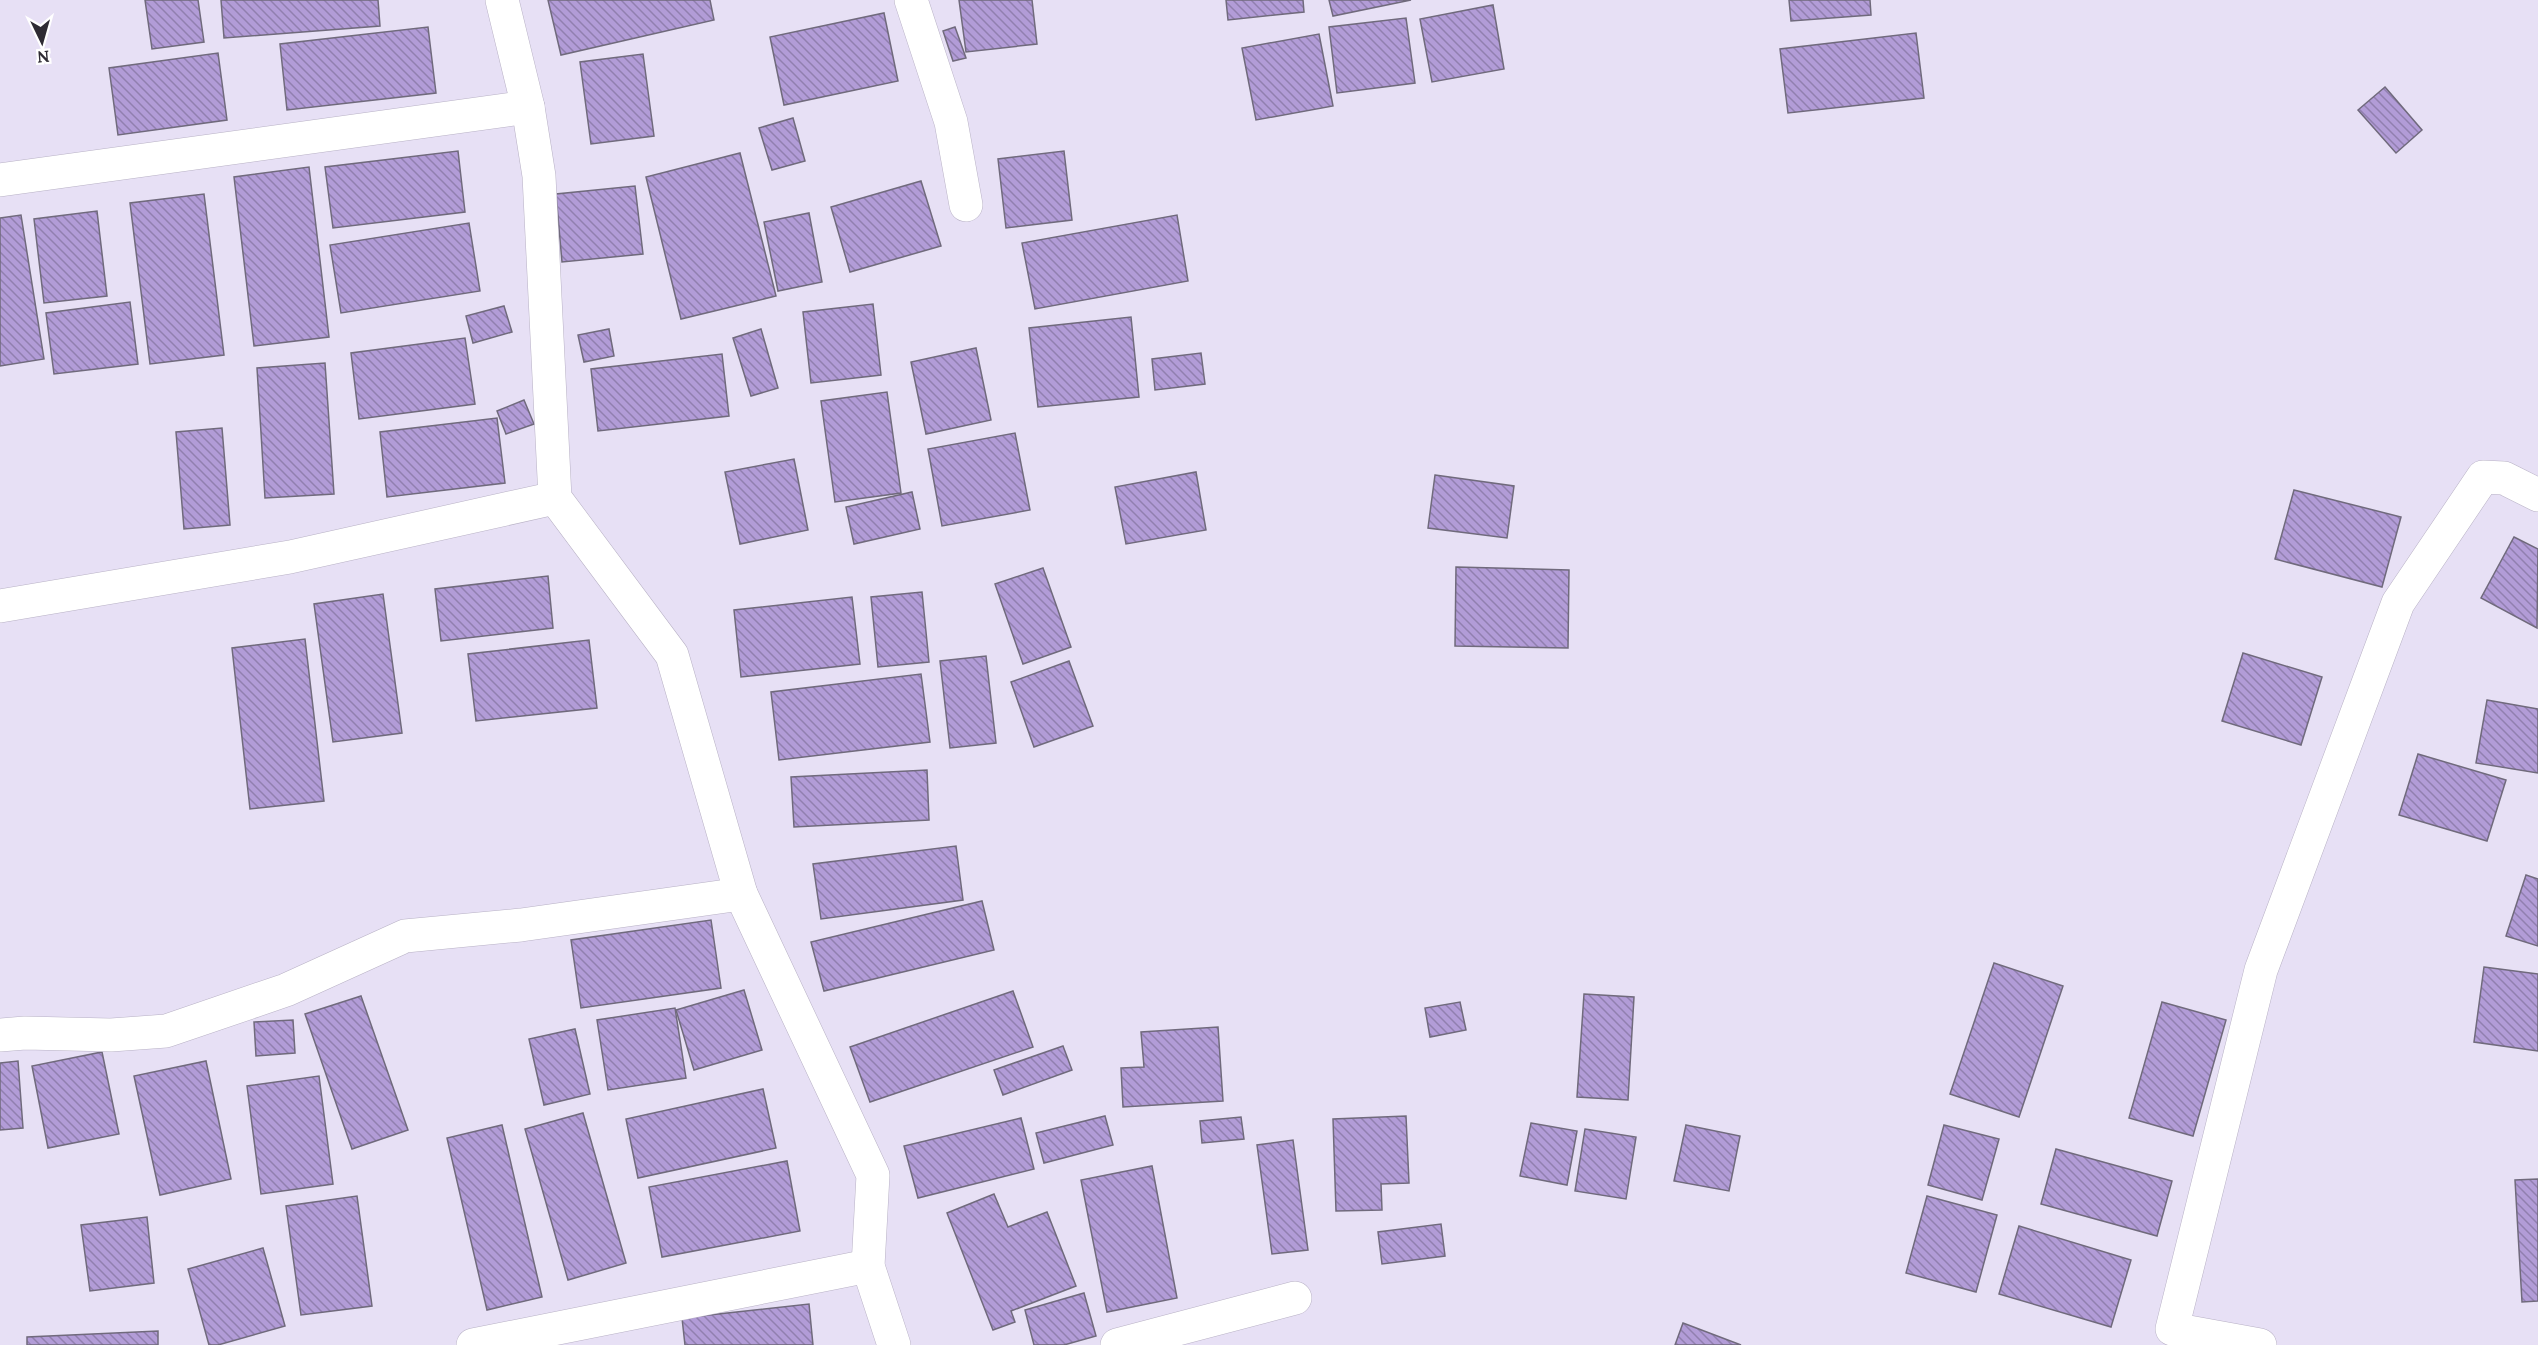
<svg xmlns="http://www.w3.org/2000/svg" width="2538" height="1345" viewBox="0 0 2538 1345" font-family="Lora,serif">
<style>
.building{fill:url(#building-back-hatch);stroke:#706a7c;stroke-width:1.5}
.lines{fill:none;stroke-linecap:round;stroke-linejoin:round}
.minor-casing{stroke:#b8b1c5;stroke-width:34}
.minor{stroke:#fff;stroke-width:33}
</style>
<defs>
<pattern id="building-back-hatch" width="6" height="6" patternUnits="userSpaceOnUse" patternTransform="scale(1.5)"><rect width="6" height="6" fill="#b29cd7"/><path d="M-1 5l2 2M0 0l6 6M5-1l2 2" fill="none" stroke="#917faf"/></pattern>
</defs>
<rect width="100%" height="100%" fill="#e7e0f5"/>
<!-- building -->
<g class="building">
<path d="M145,0H198L204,42L152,49Z"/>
<path d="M221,0H378L380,26L224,38Z"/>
<path d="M548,0H710L714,20L561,55Z"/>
<path d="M959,0H1032L1037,44L966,52Z"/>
<path d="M1226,0H1303L1304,12L1228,20Z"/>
<path d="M1329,0H1411L1333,16Z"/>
<path d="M1789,0H1870L1871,15L1791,21Z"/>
<path d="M1493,5L1504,69L1432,82L1420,19Z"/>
<path d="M884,13L898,81L784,105L770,37Z"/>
<path d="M1406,18L1415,83L1337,93L1329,27Z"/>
<path d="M428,27L436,93L287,110L280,44Z"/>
<path d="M955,27L966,58L953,61L943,31Z"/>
<path d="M1916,33L1924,98L1788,113L1780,49Z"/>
<path d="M1319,34L1333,106L1256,120L1242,48Z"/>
<path d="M218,53L227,120L118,135L109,68Z"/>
<path d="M643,54L654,136L591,144L580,62Z"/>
<path d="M2385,87L2422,130L2396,153L2358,110Z"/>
<path d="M793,118L805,161L772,170L759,128Z"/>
<path d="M458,151L465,212L333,228L325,167Z"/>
<path d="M1064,151L1072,220L1006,228L998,159Z"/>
<path d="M740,153L776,296L681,319L646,177Z"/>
<path d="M309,167L329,337L254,346L234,177Z"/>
<path d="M921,181L941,246L850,272L831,207Z"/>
<path d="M635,186L643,254L562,262L556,194Z"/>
<path d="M204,194L224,355L150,364L130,203Z"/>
<path d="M97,211L107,296L44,303L34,219Z"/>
<path d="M809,213L822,282L778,291L764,222Z"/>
<path d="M21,215L44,359L0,366V218Z"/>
<path d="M1177,215L1188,281L1035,309L1022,243Z"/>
<path d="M469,223L480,291L341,313L330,245Z"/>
<path d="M130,302L138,364L54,374L46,313Z"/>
<path d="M873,304L881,375L811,383L803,312Z"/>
<path d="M504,306L512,332L473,343L466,316Z"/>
<path d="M1131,317L1139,397L1038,407L1029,328Z"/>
<path d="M609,329L614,356L584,362L578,335Z"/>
<path d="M761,329L778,388L751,396L733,338Z"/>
<path d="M465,338L475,404L359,419L351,353Z"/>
<path d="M976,348L991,420L926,434L911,362Z"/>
<path d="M1201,353L1205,384L1155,390L1152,359Z"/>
<path d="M722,354L729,416L598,431L591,369Z"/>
<path d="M325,363L334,494L265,498L257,368Z"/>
<path d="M887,392L901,493L835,502L821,401Z"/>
<path d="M524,400L534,424L506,434L497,411Z"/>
<path d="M497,418L505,483L387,497L380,432Z"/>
<path d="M222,428L230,525L184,529L176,432Z"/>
<path d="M1015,433L1030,510L942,526L928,449Z"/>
<path d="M794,459L808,530L740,544L725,472Z"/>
<path d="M1196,472L1206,530L1126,544L1115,487Z"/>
<path d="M1435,475L1514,486L1507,538L1428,528Z"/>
<path d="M2294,490L2401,517L2382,587L2275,559Z"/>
<path d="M912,492L920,529L854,544L846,507Z"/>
<path d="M2514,537L2538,549L2537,628L2481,598Z"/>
<path d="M1456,567L1569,570L1568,648L1455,646Z"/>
<path d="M1043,568L1071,647L1023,664L995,584Z"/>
<path d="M548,576L553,628L441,641L435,589Z"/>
<path d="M922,592L929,662L878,667L871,597Z"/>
<path d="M383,594L402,733L333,742L314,604Z"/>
<path d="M852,597L860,664L741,677L734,610Z"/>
<path d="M305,639L324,801L250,809L232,648Z"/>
<path d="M589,640L597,708L476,721L468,654Z"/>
<path d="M2243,653L2322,677L2301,745L2222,721Z"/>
<path d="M986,656L996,743L950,748L940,661Z"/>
<path d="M1069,661L1093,726L1034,747L1011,682Z"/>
<path d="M921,674L930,742L779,760L771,692Z"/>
<path d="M2487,700L2538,709V773L2476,763Z"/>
<path d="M2418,754L2506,780L2487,841L2399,815Z"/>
<path d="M927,770L929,820L794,827L791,777Z"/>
<path d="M956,846L963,900L821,919L813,864Z"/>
<path d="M2526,875L2538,879V946L2506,936Z"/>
<path d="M982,901L994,950L824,991L811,942Z"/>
<path d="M711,920L721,988L581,1008L571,940Z"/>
<path d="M1994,963L2063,986L2019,1117L1950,1094Z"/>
<path d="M2484,967L2538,974V1051L2474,1042Z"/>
<path d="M744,990L762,1050L694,1070L676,1010Z"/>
<path d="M1013,991L1033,1047L870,1102L850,1047Z"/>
<path d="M1584,994L1634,997L1628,1100L1577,1097Z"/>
<path d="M361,996L408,1130L352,1149L305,1014Z"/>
<path d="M1460,1002L1466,1030L1430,1037L1425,1008Z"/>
<path d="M2162,1002L2226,1020L2193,1136L2129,1118Z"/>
<path d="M675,1008L686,1078L608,1090L597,1020Z"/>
<path d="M293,1020L295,1053L256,1056L254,1022Z"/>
<path d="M1218,1027L1223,1101L1123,1107L1121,1068L1144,1067L1141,1032Z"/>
<path d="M575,1029L590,1094L544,1105L529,1039Z"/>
<path d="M1063,1046L1072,1070L1003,1095L994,1070Z"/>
<path d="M102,1052L119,1134L48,1148L32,1066Z"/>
<path d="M18,1061L23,1128L0,1130V1063Z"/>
<path d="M206,1061L231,1179L160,1195L134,1076Z"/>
<path d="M319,1076L333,1184L261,1194L247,1086Z"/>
<path d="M763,1089L776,1148L638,1178L626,1119Z"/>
<path d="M583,1113L626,1263L568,1280L525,1129Z"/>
<path d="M1105,1116L1113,1145L1044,1163L1036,1133Z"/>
<path d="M1406,1116L1409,1183L1381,1184L1382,1210L1336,1211L1333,1119Z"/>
<path d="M1241,1117L1244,1139L1202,1143L1200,1121Z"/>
<path d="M1021,1118L1034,1169L918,1198L904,1146Z"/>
<path d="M1531,1123L1577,1131L1567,1185L1520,1176Z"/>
<path d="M502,1125L542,1297L487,1310L447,1138Z"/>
<path d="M1686,1125L1740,1136L1729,1191L1674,1181Z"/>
<path d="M1944,1125L1999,1139L1982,1200L1928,1185Z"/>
<path d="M1585,1129L1636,1137L1626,1199L1575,1191Z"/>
<path d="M1293,1140L1308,1250L1272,1254L1257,1145Z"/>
<path d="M2056,1149L2172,1181L2157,1236L2041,1204Z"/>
<path d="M787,1161L800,1231L662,1257L649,1187Z"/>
<path d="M1152,1166L1177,1298L1107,1312L1081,1180Z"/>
<path d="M2538,1179V1301L2522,1302L2515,1180Z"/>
<path d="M994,1194L1008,1227L1047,1212L1076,1286L1011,1311L1015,1322L993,1330L947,1213Z"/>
<path d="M357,1196L372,1306L301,1315L286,1206Z"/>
<path d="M1927,1196L1997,1215L1976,1292L1906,1273Z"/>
<path d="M147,1217L154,1283L90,1291L81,1225Z"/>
<path d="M1441,1224L1445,1256L1382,1264L1378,1232Z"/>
<path d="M2019,1226L2131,1260L2111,1327L1999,1294Z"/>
<path d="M263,1248L285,1326L218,1345H209L188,1269Z"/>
<path d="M1084,1293L1096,1336L1064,1345H1034L1025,1310Z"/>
<path d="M809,1304L813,1345H685L682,1318Z"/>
<path d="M1683,1323L1741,1345H1675Z"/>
<path d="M158,1331V1345H27V1337Z"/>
</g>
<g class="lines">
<defs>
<g id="minor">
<path d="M502,0L528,107L539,176L555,498L672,655L741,894L873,1175L868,1266L894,1345"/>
<path d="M911,0L951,122L966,205"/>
<path d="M0,180L528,107"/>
<path d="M0,606L290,557L555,498"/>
<path d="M0,1035L25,1033L111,1035L166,1031L286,990L405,936L521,925L741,894"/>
<path d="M473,1345L868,1266"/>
<path d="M1117,1345L1295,1298"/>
<path d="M2260,1345L2172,1329L2261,970L2398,603L2483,477L2504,478L2538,495"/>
</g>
</defs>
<!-- minor casing -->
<use href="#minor" class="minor-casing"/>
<!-- minor -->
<use href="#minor" class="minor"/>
</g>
<!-- north arrow -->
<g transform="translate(42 42) rotate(175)" stroke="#ffffff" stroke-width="4.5" paint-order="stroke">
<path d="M0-4.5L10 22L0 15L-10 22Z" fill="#2e2b33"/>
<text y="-9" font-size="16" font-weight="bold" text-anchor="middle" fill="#2e2b33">N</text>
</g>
</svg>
